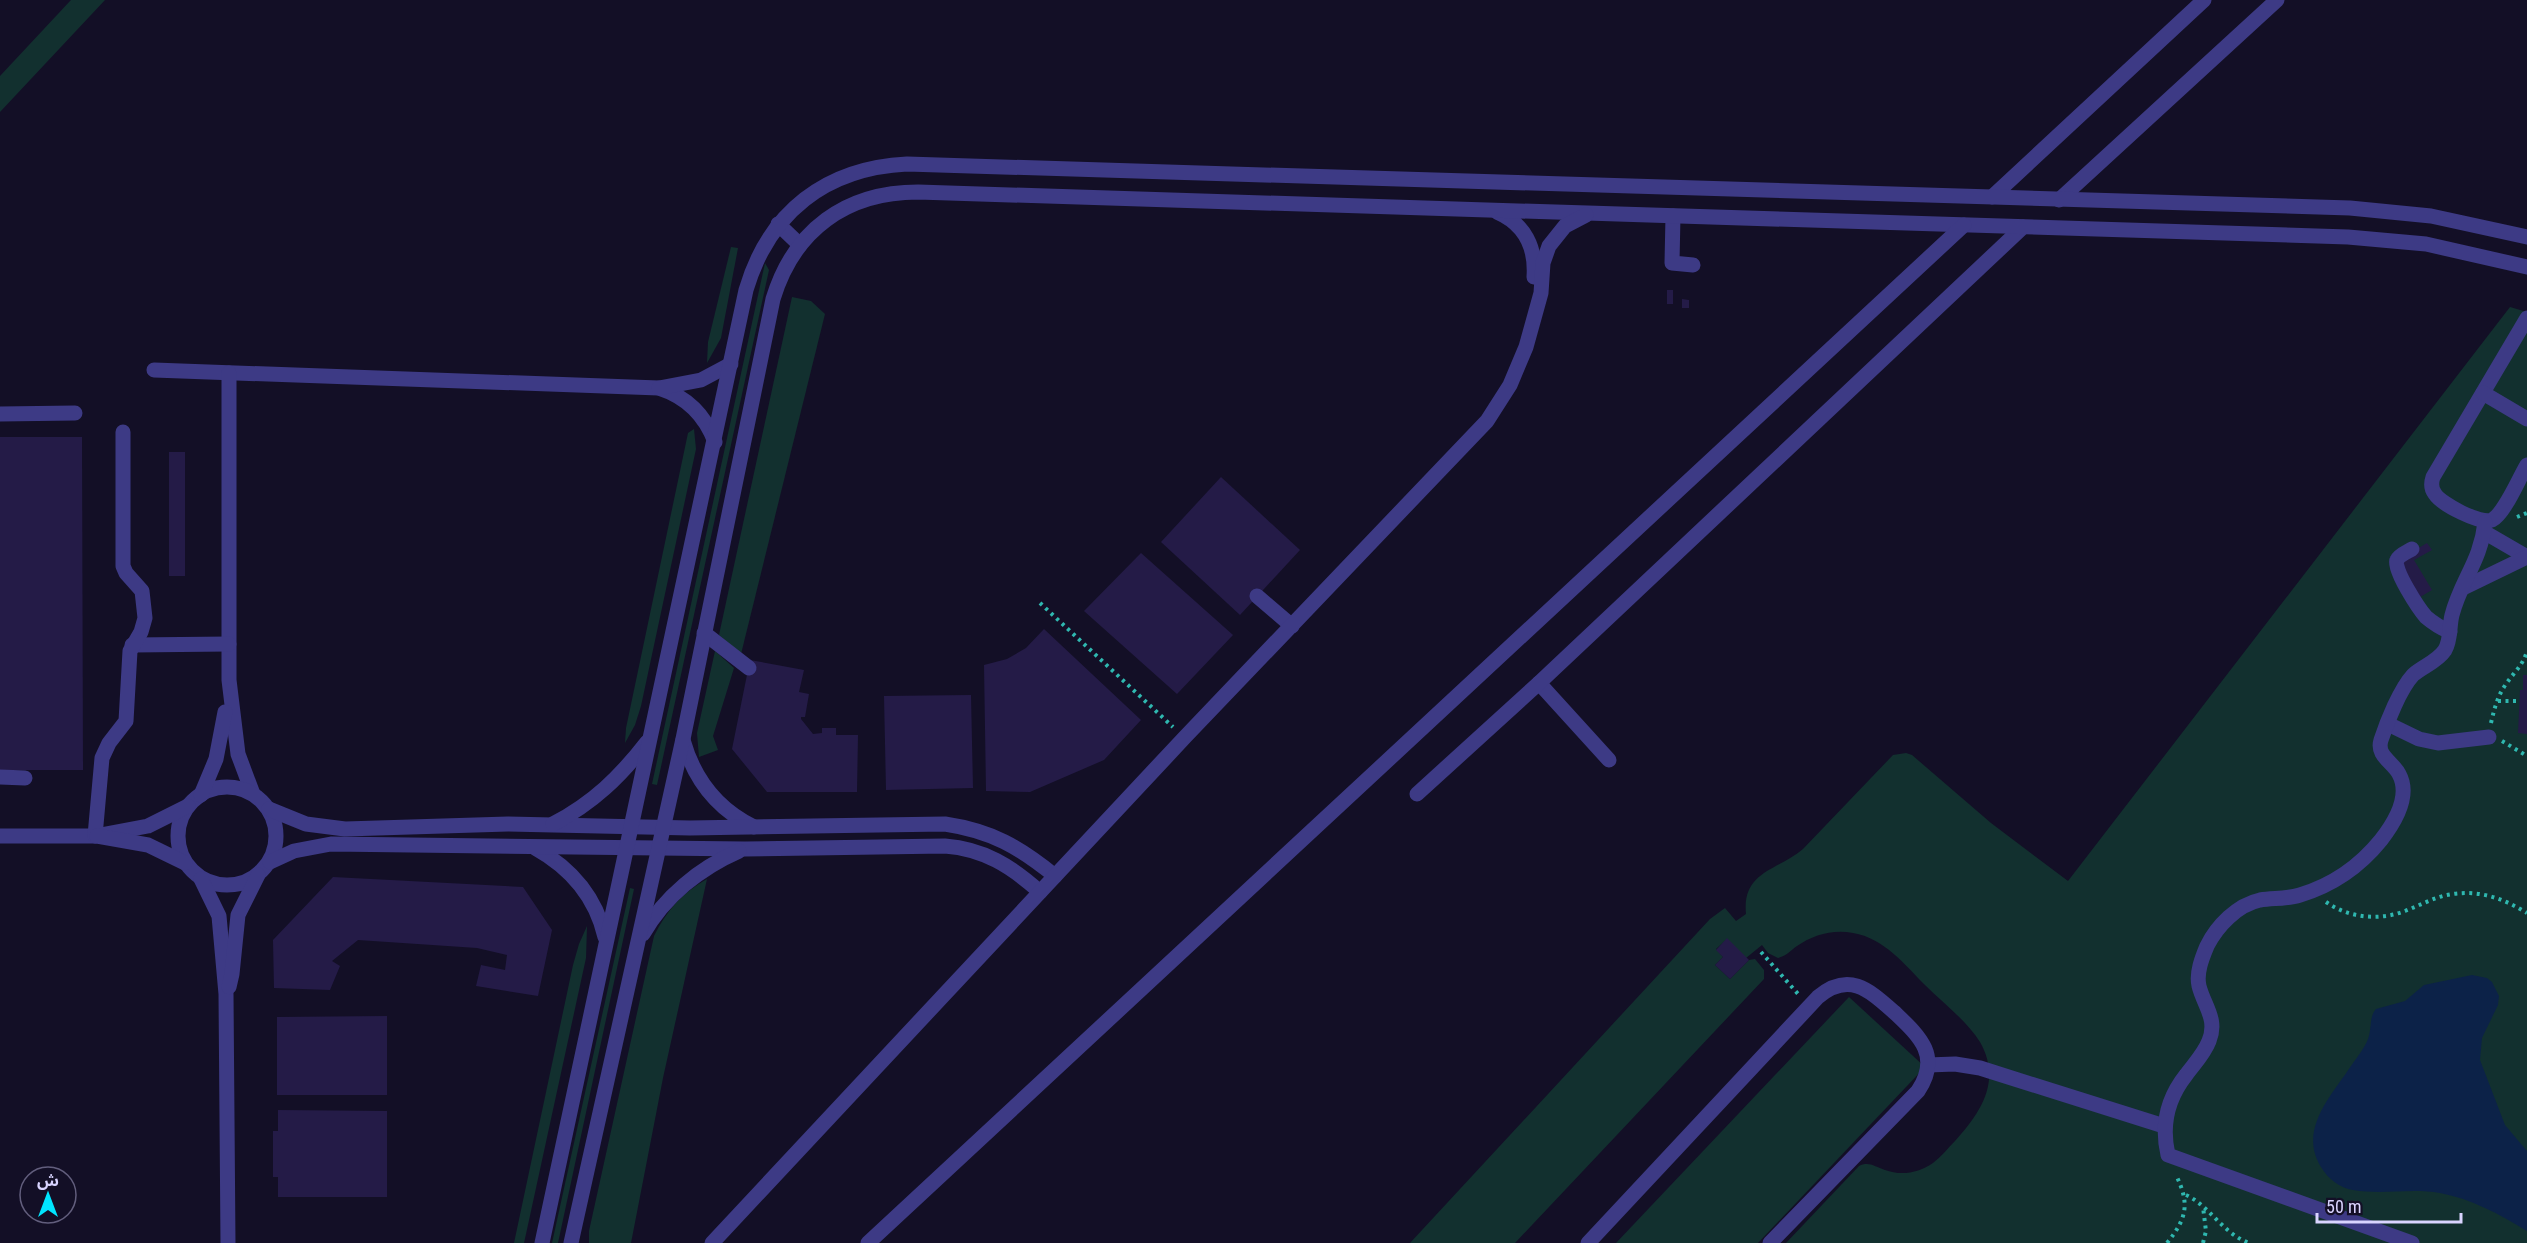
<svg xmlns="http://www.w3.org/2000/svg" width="2527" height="1243" viewBox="0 0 2527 1243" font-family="'Roboto Condensed','Noto Sans Arabic',sans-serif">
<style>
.green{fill:#12302f}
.water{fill:#0c2248}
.building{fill:#241b47}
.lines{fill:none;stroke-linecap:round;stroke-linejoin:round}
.path{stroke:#2fb8b0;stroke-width:4;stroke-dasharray:3 4.5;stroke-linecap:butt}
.minor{stroke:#3d3a85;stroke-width:15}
</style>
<rect width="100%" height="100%" fill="#130f26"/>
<!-- green -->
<g class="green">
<path d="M71,0H105L0,112V76Z"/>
<path d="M731,247L738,248L721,338L707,363L708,342Z"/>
<path d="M765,263L769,270L657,785L652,784Z"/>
<path d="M792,297L811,301L825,314L741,654L719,635Z"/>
<path d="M2510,307L2527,312V1243H1786L1859,1166C1869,1161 1875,1167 1885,1170C1901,1176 1919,1173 1933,1163C1941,1157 1948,1148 1955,1141C1981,1112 2002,1081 1980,1042C1967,1021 1943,1003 1926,986C1905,965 1884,938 1853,933C1833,929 1813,935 1797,946C1790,951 1786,956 1778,958L1768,953L1762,945L1746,958L1727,939L1716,949L1723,957L1715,965L1730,979L1749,960L1755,959L1764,970V979L1515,1243H1410L1710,919L1725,908L1736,921L1746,914C1742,871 1777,871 1803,849L1893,755L1906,753L1912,755L1991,823L2068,881Z"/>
<path d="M694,429L696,449L641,706L635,725L625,743L626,728L688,433Z"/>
<path d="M715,651L734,668L713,736L718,750L699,757L697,733Z"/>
<path d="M707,879L663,1078L631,1243H589V1231L654,936C666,911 683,892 707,879Z"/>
<path d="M630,888L634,889L558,1243H552Z"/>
<path d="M587,926L586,958L526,1234L524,1243H514L573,965L579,944Z"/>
<path d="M1849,997L1925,1067L1758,1243H1616Z"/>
</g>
<!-- water -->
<path class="water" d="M2472,975L2487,978L2492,982L2499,996L2498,1005L2482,1038L2480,1060L2505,1125L2527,1151V1231C2499,1214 2472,1199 2440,1193C2411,1188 2382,1195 2353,1190C2340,1188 2328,1179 2321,1167C2298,1130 2331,1096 2351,1066C2357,1057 2364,1049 2368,1039C2372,1028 2369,1017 2376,1009L2405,1001L2424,985Z"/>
<!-- building -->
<g class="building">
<rect x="1667" y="290" width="6" height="14"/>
<path d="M1682,299L1689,300V308H1682Z"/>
<path d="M0,437H82L83,770H0Z"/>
<rect x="169" y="452" width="16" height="124"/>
<path d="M1221,477L1300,550L1240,615L1161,542Z"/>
<path d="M2427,543L2432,550L2414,560L2432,590L2420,597L2398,560Z"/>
<path d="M1141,553L1233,635L1177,694L1084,611Z"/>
<path d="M1044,629L1141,720L1104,760L1030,792L986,791L984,665L1007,659L1026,648Z"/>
<path d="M750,660L804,670L799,692L809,694L805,717H801V719L813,734L822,733V728H836V735H858L857,792H767L732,749Z"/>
<path d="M2523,675H2527V734L2518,733L2520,690H2523Z"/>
<path d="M971,695L973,788L886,790L884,696Z"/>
<path d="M333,877L523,887L552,930L538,996L476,986L481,965L505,970L507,955L477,948L358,940L332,961L340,966L330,990L274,988L273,940Z"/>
<path d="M1727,938L1749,960L1730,979L1715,965L1723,957L1716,950Z"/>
<path d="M387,1016V1095H277V1017Z"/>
<path d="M278,1110L387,1111V1197H278V1177H273V1131H278Z"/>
</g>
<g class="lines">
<!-- path -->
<g class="path">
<path d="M2517,517L2527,513"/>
<path d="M1040,603L1173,727"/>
<path d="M2498,701H2519"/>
<path d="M2491,723C2494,710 2497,698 2504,687C2512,674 2523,666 2527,651"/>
<path d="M2502,741L2527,756"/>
<path d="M2326,902C2349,918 2379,921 2405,911C2421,905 2436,896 2453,894C2481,890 2504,899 2527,913"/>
<path d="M1761,952L1799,995"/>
<path d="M2186,1195C2210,1206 2222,1233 2249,1243"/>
<path d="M2167,1243C2187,1218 2190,1204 2176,1175"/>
<path d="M2203,1243L2206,1231L2203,1207"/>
</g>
<!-- minor -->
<g class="minor">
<path d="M1992,197L2204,0"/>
<path d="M2059,200L2277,0"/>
<path d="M1497,212C1525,224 1536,248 1534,277"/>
<path d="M1673,216L1672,263L1693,265"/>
<path d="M778,224L800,245"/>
<path d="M2527,318L2433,477C2431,483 2431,489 2435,494C2441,504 2481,525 2492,520C2505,513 2519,478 2527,465"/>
<path d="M154,370L659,388C687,397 705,415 715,442"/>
<path d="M229,373V680L238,754L253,794"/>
<path d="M659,388L701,380L731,364"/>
<path d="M2483,393L2527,419"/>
<path d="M0,414L75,413"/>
<path d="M2484,532L2527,557"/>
<path d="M2412,549C2407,552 2399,555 2397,560C2392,568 2419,609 2426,617C2433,623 2441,628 2450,632"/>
<path d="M2463,588L2527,557"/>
<path d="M1257,596L1292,626"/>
<path d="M704,633L749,668"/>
<path d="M132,645L229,644"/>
<path d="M1539,683L1609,760"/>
<path d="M2388,724L2419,739L2438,743L2489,737"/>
<path d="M683,740C694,779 717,809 754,827"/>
<path d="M0,777L25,778"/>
<circle cx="227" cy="836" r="49"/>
<path d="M1417,794L1539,683L2023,227"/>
<path d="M201,795L216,759L225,712"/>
<path d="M269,809L306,824L345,829L508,824L690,828L945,824C992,831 1019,847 1055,876"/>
<path d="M553,824C593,803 620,777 647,742"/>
<path d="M0,836H95L148,826L188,806"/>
<path d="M95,836L102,758L109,743L126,721L130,651L141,632L145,618L142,591L126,573L123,566V432"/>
<path d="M97,836L148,845L185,863"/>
<path d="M535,848C571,868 596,898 605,937"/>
<path d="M270,862L294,851L331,844L745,849L945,846C984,849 1011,866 1040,892"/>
<path d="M201,879L219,916L226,994L228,1243"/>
<path d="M643,934C665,896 700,868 739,851"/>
<path d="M229,987L232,974L238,915L258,875"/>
<path d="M1928,1065L1955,1064L1980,1068L2164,1126"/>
<path d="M542,1243L746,290C769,212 826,168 907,164L2350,208L2431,216L2527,237"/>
<path d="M571,1243L683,739L773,299C794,230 846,192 918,192L2348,237L2426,244L2527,267"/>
<path d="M712,1243L1185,737L1487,421L1510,385L1526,347L1541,293L1543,263L1549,246L1565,226L1586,215"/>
<path d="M868,1243L1964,225"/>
<path d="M1588,1243L1818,997C1849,971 1869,990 1894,1012C1918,1035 1942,1055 1918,1091L1770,1243"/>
<path d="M2412,1243L2168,1155C2161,1125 2167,1099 2186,1075C2194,1064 2204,1054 2209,1041C2218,1019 2204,1006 2199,986C2196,973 2202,958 2207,946C2217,926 2237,905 2260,900C2274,898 2287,899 2300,895C2333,885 2360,866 2381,840C2395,822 2411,796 2399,774C2393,762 2376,756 2381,740C2387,722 2400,689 2413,675C2423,666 2437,662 2445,650C2451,640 2449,627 2452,615C2461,580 2481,561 2485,522"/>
</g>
</g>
<!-- north arrow -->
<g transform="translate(48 1195)"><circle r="28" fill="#130f26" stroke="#625e7d" stroke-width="1.5"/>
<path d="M0-4.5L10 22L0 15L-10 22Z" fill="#00e5ff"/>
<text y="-9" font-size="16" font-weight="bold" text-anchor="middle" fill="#d9d4ff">ش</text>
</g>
<!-- scale -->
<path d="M2317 1213v9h144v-9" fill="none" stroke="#d9d4ff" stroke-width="3"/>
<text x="2326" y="1213" font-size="18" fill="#d9d4ff" stroke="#130f26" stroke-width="4.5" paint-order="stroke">50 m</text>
</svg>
